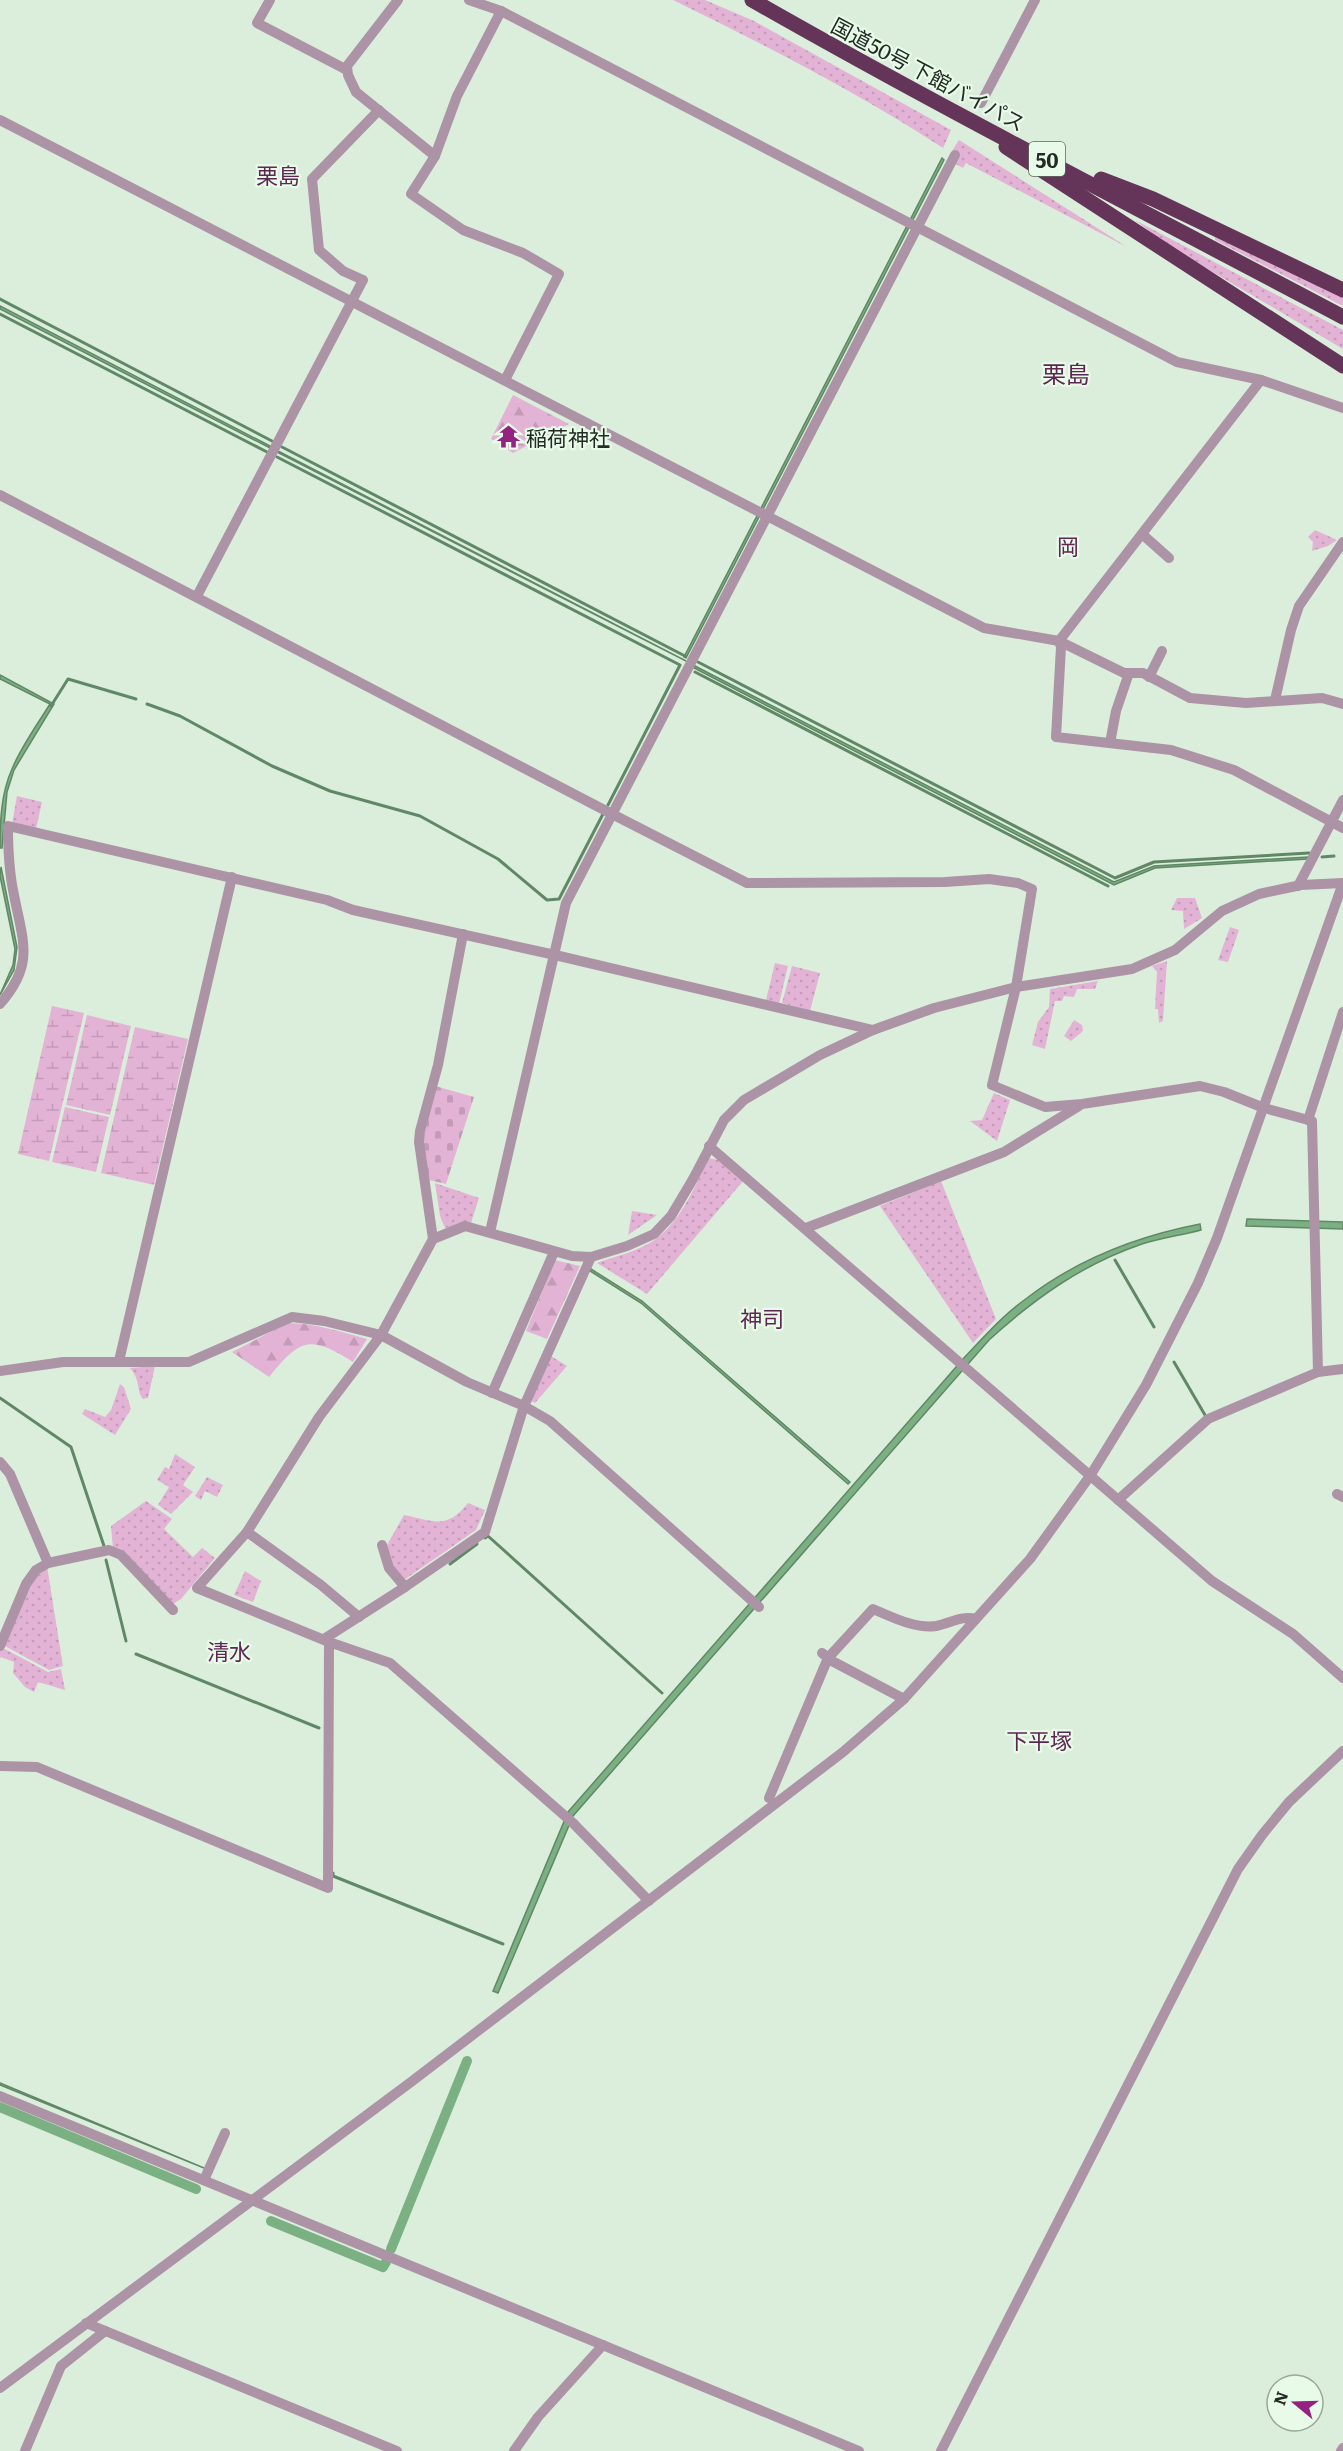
<svg xmlns="http://www.w3.org/2000/svg" width="1343" height="2451" viewBox="0 0 1343 2451" font-family="Literata,'Noto Sans JP',serif">
<style>
.grass{fill:url(#grass-dots)}
.forest{fill:url(#forest-firs)}
.wetland{fill:url(#wetland-marsh)}
.cemetery{fill:url(#cemetery-stones)}
.water{fill:#7bb082;stroke:#618866;stroke-width:1.5}
.lines{fill:none;stroke-linecap:round;stroke-linejoin:round}
.stream{stroke:#618866;stroke-width:3}
.canal{stroke:#7bb082;stroke-width:10}
.minor{stroke:#ac93a5;stroke-width:10}
.highway{stroke:#643459;stroke-width:15}
.labels{text-anchor:middle;dominant-baseline:central;stroke-width:4.5;stroke-linejoin:round;paint-order:stroke}
.shield{fill:#e8fbe9;stroke:#5f695f;stroke-width:1.5}
.shield-label{font-size:20px;font-weight:bold;fill:#242b24}
.street-label{font-size:21px;fill:#242b24;stroke:#e8fbe9}
.poi-label{font-size:21px;fill:#242b24;stroke:#e8fbe9;text-anchor:start}
.neighbourhood-label{font-size:22px;fill:#5e2752;stroke:#e8fbe9}
.quarter-label{font-size:24px;fill:#5e2752;stroke:#e8fbe9}
</style>
<defs>
<pattern id="grass-dots" width="8" height="8" patternUnits="userSpaceOnUse" patternTransform="scale(1.5)"><rect width="8" height="8" fill="#e3b3d6"/><path d="M2 2h.1M6 6h.1" fill="none" stroke="#c39ab8" stroke-width="1.8" stroke-linecap="round"/></pattern>
<pattern id="forest-firs" width="22" height="20" patternUnits="userSpaceOnUse" patternTransform="scale(1.5)"><rect width="22" height="20" fill="#e3b3d6"/><path d="M5 1l3.5 6h-7zM16 11l3.5 6h-7z" fill="#c39ab8"/></pattern>
<pattern id="wetland-marsh" width="20" height="14" patternUnits="userSpaceOnUse" patternTransform="scale(1.5)"><rect width="20" height="14" fill="#e3b3d6"/><path d="M1 5h8M5 5V1M11 12h8M15 12V8" fill="none" stroke="#c39ab8"/></pattern>
<pattern id="cemetery-stones" width="16" height="16" patternUnits="userSpaceOnUse" patternTransform="scale(1.5)"><rect width="16" height="16" fill="#e3b3d6"/><path d="M2 7V4a2 2 0 0 1 4 0v3zM10 15v-3a2 2 0 0 1 4 0v3z" fill="#c39ab8"/></pattern>
</defs>
<rect width="100%" height="100%" fill="#dbeedc"/>
<!-- grass -->
<g class="grass">
<path d="M673,0H705L754,21L951,130L943,148C857,92 765,45 673,0Z"/>
<path d="M959,140L1127,247L966,163L963,168L954,163L958,154L952,151Z"/>
<path d="M1135,220L1343,330V349L1167,245Z"/>
<path d="M1215,237L1343,295V306L1215,240Z"/>
<path d="M1315,530L1337,540L1328,546L1312,551L1313,542L1308,537Z"/>
<path d="M17,796L42,802L36,829L12,824Z"/>
<path d="M1177,898H1195L1202,918L1184,929L1183,911L1171,910Z"/>
<path d="M1230,927L1239,930L1228,962L1218,960Z"/>
<path d="M1167,961L1163,1021L1159,1023L1158,1009H1155L1157,972L1152,966Z"/>
<path d="M775,963L788,966L779,1004L766,1000Z"/>
<path d="M792,966L820,973L810,1011L782,1003Z"/>
<path d="M1098,981L1095,989H1077L1074,997L1064,996L1062,1001H1055L1045,1049L1032,1045L1038,1022L1049,1007L1050,989Z"/>
<path d="M1074,1020L1082,1025L1083,1031L1071,1041L1064,1036Z"/>
<path d="M994,1093L1010,1100L997,1141L970,1121L982,1120Z"/>
<path d="M709,1158L718,1160L744,1180L647,1294L597,1263C613,1257 631,1253 646,1245C678,1229 694,1188 709,1158Z"/>
<path d="M941,1181L996,1319L973,1343L880,1206Z"/>
<path d="M435,1183L479,1198L471,1223L445,1228L440,1216Z"/>
<path d="M632,1211L657,1215L628,1235Z"/>
<path d="M551,1356L567,1366L535,1403L531,1401Z"/>
<path d="M155,1366L148,1398L143,1399C136,1391 141,1380 130,1368Z"/>
<path d="M120,1384L124,1387L131,1409L115,1435L82,1414L85,1409L105,1417L111,1410Z"/>
<path d="M175,1454L195,1467L183,1485L193,1492L171,1514L158,1505L169,1487L157,1480L165,1467L169,1469Z"/>
<path d="M207,1477L223,1485L217,1497L205,1491L201,1500L195,1496Z"/>
<path d="M146,1501L172,1519L164,1529L193,1557L202,1548L215,1558L181,1599L173,1604L113,1548L111,1526Z"/>
<path d="M468,1503L485,1510L476,1530L404,1580L392,1564L387,1545L404,1515C434,1521 447,1530 468,1503Z"/>
<path d="M47,1566L63,1666L49,1670L3,1645L28,1585Z"/>
<path d="M245,1571L261,1581L253,1602L234,1595Z"/>
<path d="M3,1648L48,1672L61,1669L65,1690L38,1682L34,1692L25,1687L13,1673L14,1662L1,1657L0,1659V1651Z"/>
</g>
<!-- forest -->
<g class="forest">
<path d="M513,395L569,424L513,453L491,439Z"/>
<path d="M555,1260L580,1266L547,1339L526,1331Z"/>
<path d="M288,1323C315,1323 341,1332 367,1339L353,1362C310,1335 301,1338 269,1377L232,1352Z"/>
</g>
<!-- wetland -->
<g class="wetland">
<path d="M52,1006L84,1013L49,1161L18,1154Z"/>
<path d="M87,1015L131,1026L110,1115L66,1105Z"/>
<path d="M135,1027L188,1039L154,1185L101,1173Z"/>
<path d="M65,1107L109,1117L96,1172L52,1162Z"/>
</g>
<!-- cemetery -->
<path class="cemetery" d="M435,1086L474,1097L446,1184L429,1180L422,1144Z"/>
<!-- water -->
<g class="water">
<path d="M942,158L944,160L686,658L684,657Z"/>
<path d="M0,306L270,446V448L0,309Z"/>
<path d="M278,451L686,661L277,452Z"/>
<path d="M695,666L1114,882L1154,866L1308,857V859L1155,868L1114,885L694,668Z"/>
<path d="M0,675L54,704L14,770L7,792L2,848H0C0,822 1,793 12,769C21,747 37,725 50,704L0,679Z"/>
<path d="M1,867L17,947L14,970L0,995L13,965L15,949L0,876Z"/>
<path d="M1247,1219L1343,1222V1229L1246,1226Z"/>
<path d="M1200,1224L1201,1230C1182,1235 1161,1238 1142,1244C1083,1264 1035,1298 989,1340L573,1816L498,1993L493,1991L568,1812L963,1359C983,1338 1003,1315 1027,1298C1078,1259 1138,1236 1200,1224Z"/>
<path d="M591,1269L642,1301L850,1482L848,1484L641,1303L590,1271Z"/>
<path d="M0,2083L204,2168L0,2085Z"/>
</g>
<g class="lines">
<!-- stream -->
<g class="stream">
<path d="M0,299L272,441"/>
<path d="M0,314L267,452"/>
<path d="M282,447L685,656"/>
<path d="M277,457L680,665L608,805"/>
<path d="M698,662L1115,878L1154,862L1309,853"/>
<path d="M695,672L1108,886"/>
<path d="M147,704L180,716L272,766L330,791L420,816L498,859L547,900L559,899L603,814"/>
<path d="M51,706L68,679L136,699"/>
<path d="M1322,857L1334,856"/>
<path d="M1115,1260L1154,1327"/>
<path d="M1174,1362L1205,1415"/>
<path d="M0,1398L71,1447L104,1546"/>
<path d="M485,1538L488,1536L662,1693"/>
<path d="M106,1560L126,1641"/>
<path d="M450,1564L477,1544"/>
<path d="M136,1654L319,1728"/>
<path d="M333,1873V1876L503,1944"/>
</g>
<!-- canal -->
<g class="canal">
<path d="M0,2107L196,2189"/>
<path d="M271,2221L383,2267L386,2262"/>
<path d="M391,2249L467,2061"/>
</g>
<!-- minor -->
<g class="minor">
<path d="M270,0L257,23L347,70"/>
<path d="M398,0L347,66L348,75L356,92L435,156"/>
<path d="M469,0L501,11L1177,362L1261,380L1343,408"/>
<path d="M501,11L457,96L435,156L411,194L463,230L523,253L559,274L505,380"/>
<path d="M981,103L1035,0"/>
<path d="M0,120L984,628L1059,641L1124,673H1143L1190,698L1246,703L1322,698L1343,704"/>
<path d="M0,495L612,814L747,883L945,882L989,879L1018,883L1032,889L1016,987L992,1085L1045,1107L1082,1104L1200,1086L1224,1092L1264,1108L1312,1121L1318,1372"/>
<path d="M1142,534L1169,558"/>
<path d="M197,596L363,280L343,271L319,250L312,179L379,110"/>
<path d="M1059,641L1061,647L1056,737L1171,750L1234,770L1343,828"/>
<path d="M1059,641L1261,380"/>
<path d="M1149,677L1162,651"/>
<path d="M1275,700L1291,630L1299,606L1343,542"/>
<path d="M1110,743L1116,711L1129,673"/>
<path d="M1298,886L1343,800"/>
<path d="M0,1004C35,964 23,942 14,895C9,872 8,850 8,826L327,900L353,910L555,955L873,1030"/>
<path d="M1308,1120L1343,1012"/>
<path d="M709,1146L1212,1581L1293,1634L1343,1678"/>
<path d="M806,1228L1004,1152L1079,1106"/>
<path d="M490,1232L566,903L955,155"/>
<path d="M433,1239L419,1142L420,1131L438,1065L463,934"/>
<path d="M119,1361L232,877"/>
<path d="M0,1371L63,1362H189L292,1317L324,1321L381,1335L467,1382L524,1406L550,1421L759,1607"/>
<path d="M492,1393L554,1252"/>
<path d="M0,1462L10,1474L48,1563"/>
<path d="M1337,1494L1343,1497"/>
<path d="M1118,1500L1208,1419L1318,1372L1343,1369"/>
<path d="M247,1532L321,1585L359,1617"/>
<path d="M382,1545L389,1568L405,1587"/>
<path d="M324,1639L405,1587L485,1532L524,1406L591,1257"/>
<path d="M0,1646L26,1584L36,1570L48,1563L109,1550L121,1555L173,1610"/>
<path d="M822,1653L832,1661L904,1699"/>
<path d="M0,1766L37,1767L328,1888L329,1642"/>
<path d="M769,1798L828,1658L873,1609C892,1617 915,1629 936,1626C951,1623 962,1615 976,1619"/>
<path d="M649,1901L573,1823L390,1663L329,1642L197,1588L247,1532L319,1417L381,1335L433,1239L465,1226L572,1256L591,1257L627,1246L654,1234L671,1216L693,1179L724,1120L744,1100L820,1055L873,1030L934,1008L1016,987L1132,969L1175,950L1222,911L1259,894L1301,885L1343,883"/>
<path d="M0,2096L859,2451"/>
<path d="M204,2180L225,2133"/>
<path d="M86,2323L397,2451"/>
<path d="M0,2388L411,2082L843,1752L904,1699L1030,1559L1090,1476L1146,1385L1198,1283L1217,1238L1343,883"/>
<path d="M25,2451L61,2366L105,2331"/>
<path d="M514,2451L538,2417L603,2345"/>
<path d="M941,2451L1238,1869L1262,1835L1289,1802L1343,1751"/>
<path d="M1341,2451L1343,2448"/>
</g>
<!-- highway -->
<g class="highway">
<path d="M752,0C946,111 1145,212 1343,317"/>
<path d="M1006,147L1343,366"/>
<path d="M1101,179L1153,199L1343,290"/>
</g>
</g>
<!-- icons -->
<defs>
<symbol id="temple-bare" viewBox="-9 -9 18 18"><path d="M0-6L5-2H3V0L6.5 2.5H4V6H1.5V3h-3V6H-4V2.5H-6.5L-3 0V-2H-5Z" fill="#942281" stroke="#e8fbe9" stroke-width="2.5" paint-order="stroke"/></symbol>
</defs>
<g fill-rule="evenodd">
<use href="#temple-bare" x="492" y="420" width="33" height="33"/>
</g>
<g class="labels">
<!-- shield labels -->
<rect class="shield" x="1029" y="142" width="36" height="34" rx="4.5"/>
<g class="shield-label">
<text x="1047" y="159">50</text>
</g>
<!-- street labels -->
<g class="street-label">
<text transform="translate(929 73) rotate(28)">国道50号 下館バイパス</text>
</g>
<!-- poi labels -->
<g class="poi-label">
<text x="526" y="436">稲荷神社</text>
</g>
<!-- neighbourhood labels -->
<g class="neighbourhood-label">
<text x="278" y="174">栗島</text>
<text x="1068" y="545">岡</text>
<text x="762" y="1317">神司</text>
<text x="229" y="1650">清水</text>
<text x="1039" y="1739">下平塚</text>
</g>
<!-- quarter labels -->
<g class="quarter-label">
<text x="1066" y="372">栗島</text>
</g>
</g>
<!-- north arrow -->
<g transform="translate(1295 2403) rotate(289)"><circle r="28" fill="#e8fbe9" stroke="#9aa89a" stroke-width="1.5"/>
<path d="M0-4.5L10 22L0 15L-10 22Z" fill="#942281"/>
<text y="-9" font-size="16" font-weight="bold" text-anchor="middle" fill="#242b24">N</text>
</g>
</svg>
